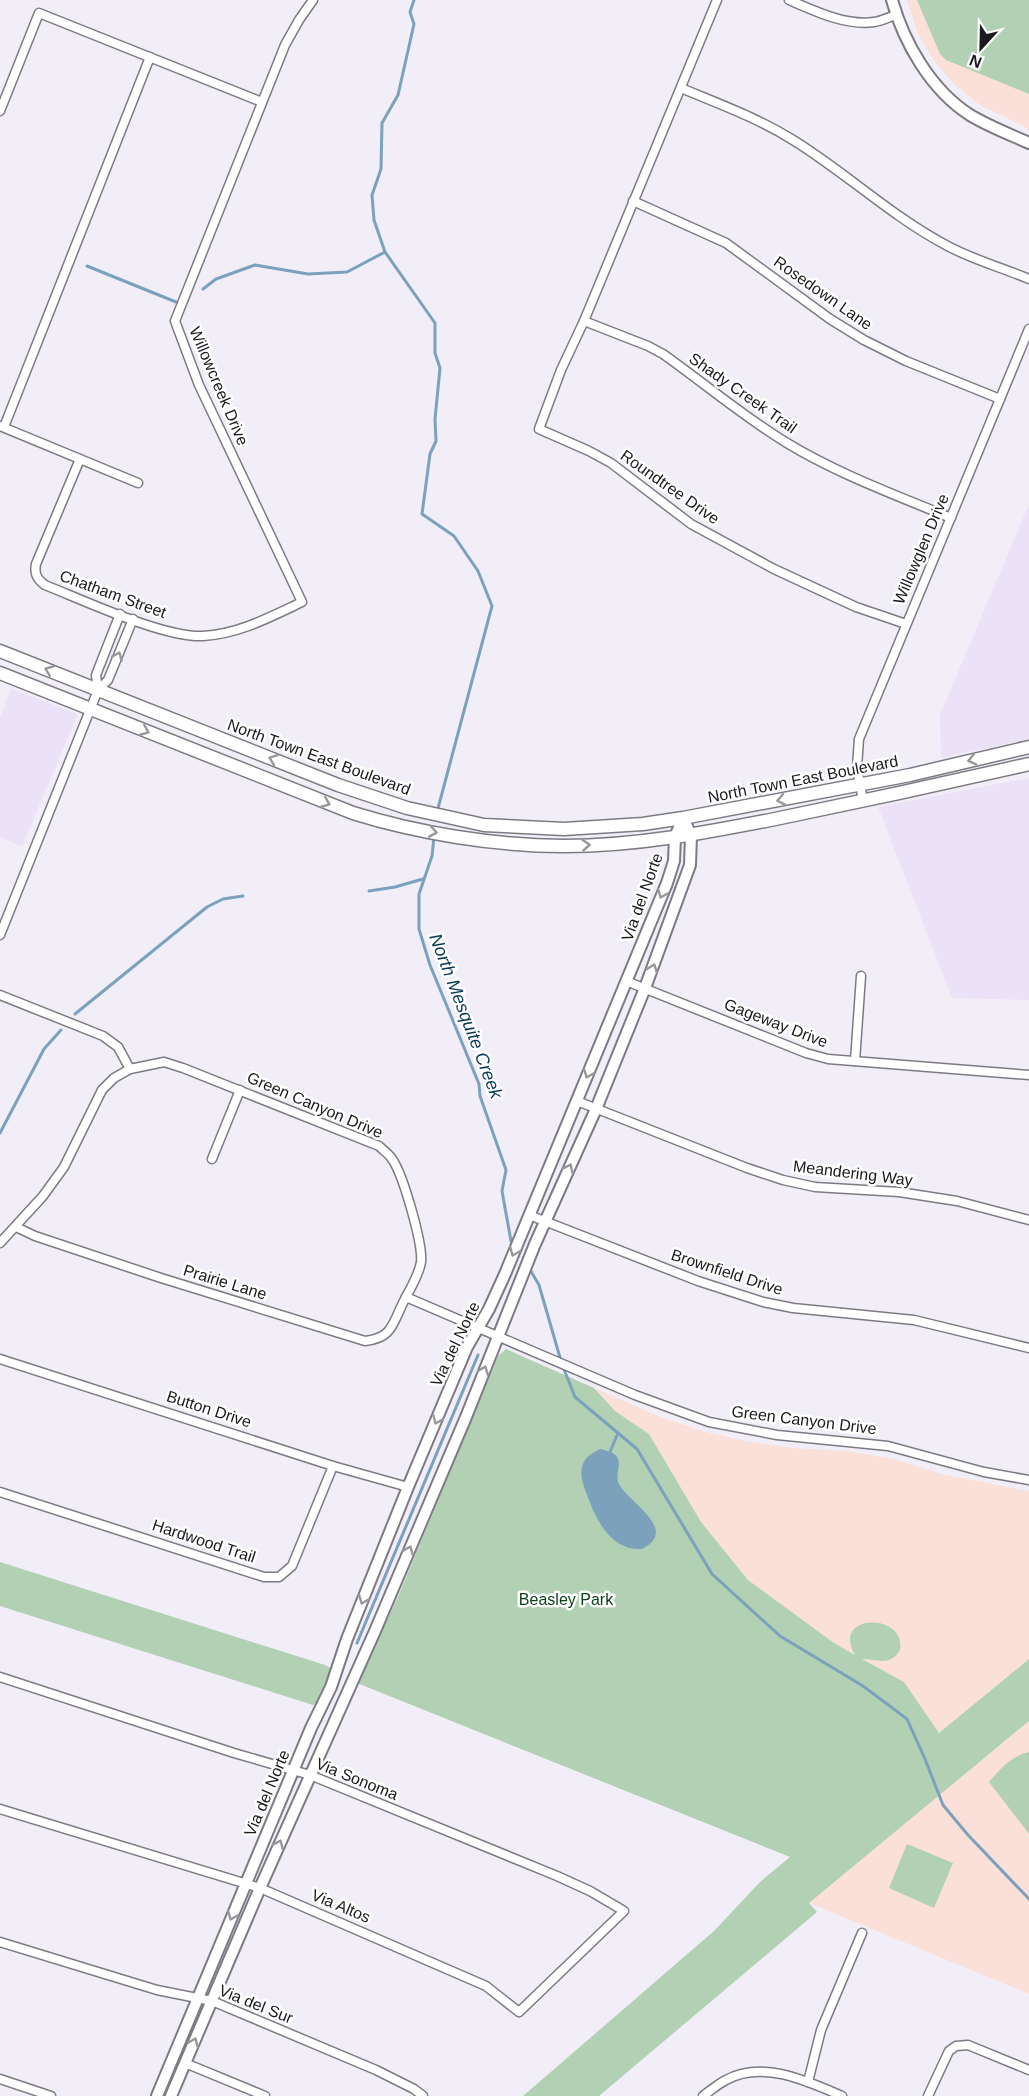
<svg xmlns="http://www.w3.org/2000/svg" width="1029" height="2096" viewBox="0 0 1029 2096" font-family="Arial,sans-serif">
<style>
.commercial{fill:#ebe2f7}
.education{fill:#fae0d9}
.green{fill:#b2d0b3}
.water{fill:#7ba1bc}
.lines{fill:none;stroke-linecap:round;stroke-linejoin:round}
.stream{stroke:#7ba1bc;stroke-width:3}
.minor-casing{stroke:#7d7a83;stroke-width:11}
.tertiary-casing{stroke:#7d7a83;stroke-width:14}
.secondary-casing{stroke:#7d7a83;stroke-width:15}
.minor{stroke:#fff;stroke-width:8}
.tertiary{stroke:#fff;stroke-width:10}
.secondary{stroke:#fff;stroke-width:12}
.oneway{stroke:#989899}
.labels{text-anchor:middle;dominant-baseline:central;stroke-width:5;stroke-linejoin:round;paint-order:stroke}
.street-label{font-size:16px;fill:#1a191c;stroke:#fff}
.park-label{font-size:16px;fill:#0d4118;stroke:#fff}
.water-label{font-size:18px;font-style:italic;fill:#083955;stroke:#fff}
</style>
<rect width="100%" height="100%" fill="#f1eef8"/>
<!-- commercial -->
<g class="commercial">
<path d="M1029,504V739L941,758L940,715Z"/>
<path d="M11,689L78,714L22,847L0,837V718Z"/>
<path d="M1029,778V1000L952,998L878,807Z"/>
</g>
<!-- education -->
<g class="education">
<path d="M907,0H1029V129L980,105L954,84L934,61L918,34Z"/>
<path d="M594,1388L658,1416L702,1431L746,1441L793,1448L845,1451L894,1459L941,1474L1029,1491V1659L939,1733L904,1682L834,1643L748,1580L701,1522L649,1434L615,1411Z"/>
<path d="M1029,1721V1994L809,1903Z"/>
</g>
<!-- green -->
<g class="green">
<path d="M917,0H1029V94L946,60L940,54Z"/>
<path d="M506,1349L594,1388L615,1411L649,1434L701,1522L748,1580L834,1643L855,1655C830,1613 907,1612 900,1650C890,1667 877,1659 862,1659L904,1682L939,1733L1029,1659V1721L809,1903L817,1912L599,2096H523L714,1931L760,1882L790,1857L357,1683C368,1654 384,1628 397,1599L498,1356Z"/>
<path d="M0,1562L325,1665L331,1668L318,1702L313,1705L0,1606Z"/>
<path d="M1029,1752V1834L989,1782C1000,1769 1011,1756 1029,1752Z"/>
<path d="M907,1844L953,1863L934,1908L889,1888Z"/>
</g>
<!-- water -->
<path class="water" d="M600,1449C632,1455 612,1471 619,1484C629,1503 680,1530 642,1549C611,1551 596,1520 587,1495C583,1485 579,1474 583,1464C586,1456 593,1453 600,1449Z"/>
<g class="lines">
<!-- stream -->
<g class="stream">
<path d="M414,0L410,12L414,24L398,95L382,123L381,169L372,195L374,220L385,252L435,323V353L440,368L435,419L436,441L430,454L422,514L454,536L478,571L492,606L437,812"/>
<path d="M87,266L176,302"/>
<path d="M203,289L216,279L255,265L308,274L347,272L385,252"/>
<path d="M434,837L432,856L419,894V929L430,965L479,1084L480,1096L506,1170L502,1191L511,1241L514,1245"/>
<path d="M369,891L395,887L423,879"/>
<path d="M75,1014L207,907L223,899L243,896"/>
<path d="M0,1133L44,1049L61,1030"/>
<path d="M529,1268L539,1285L561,1361"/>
<path d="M563,1367L575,1397L637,1449L712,1574L780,1636L863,1686L907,1719L925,1759L943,1805L968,1835L1029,1899"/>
<path d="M610,1452L618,1433"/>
<path d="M357,1643L478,1355"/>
</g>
<defs>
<g id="minor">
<path d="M717,0L584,321L561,370L539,429L589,451L611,463L691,524L774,569L856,607L906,624"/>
<path d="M789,0C815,11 845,26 874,22C881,21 889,17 896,15"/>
<path d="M681,88C719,104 758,118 793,140C845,172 890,215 944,244C970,259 1001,267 1029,279"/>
<path d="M0,111L39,13L262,102"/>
<path d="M633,201L726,243L830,319L864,340L906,361L1000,399"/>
<path d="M584,321L648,346L663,354C704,383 744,417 787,443C838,474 896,495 951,518"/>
<path d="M0,426L138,483"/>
<path d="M4,427L150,57"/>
<path d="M80,459L36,564C34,574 37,579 45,585C83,600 164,638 203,636C239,634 270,617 302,602L199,385L175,321L285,45L299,20L313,0"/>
<path d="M98,690L96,675L120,614"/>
<path d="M863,801L857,767L859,739L1029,329"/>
<path d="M0,935L98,690L108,680L133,619"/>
<path d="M626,981L806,1053L828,1059L1029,1075"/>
<path d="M0,995L103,1036L118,1047L130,1069"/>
<path d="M855,1061L861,976"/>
<path d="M577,1101L747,1168L783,1180L815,1187L899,1192L957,1201L1029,1220"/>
<path d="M212,1159L240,1090"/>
<path d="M529,1215L698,1281L763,1302L793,1308L914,1320L1029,1348"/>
<path d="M0,1243L43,1196L64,1167L102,1090L114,1078L130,1069L164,1062L183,1068L379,1146C383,1150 389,1154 392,1159C403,1174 423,1244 421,1262C419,1276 408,1292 402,1305C392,1326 391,1338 365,1341L161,1278L35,1236L16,1227"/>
<path d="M406,1297L635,1395L709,1422L777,1435L888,1446L984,1472L1029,1480"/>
<path d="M0,1359L333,1466L408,1487"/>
<path d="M0,1492L264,1577H279L292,1566L333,1466"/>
<path d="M0,1677L234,1753L310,1775L557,1876L590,1891L624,1911L519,2012L486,1986L260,1888L0,1809"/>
<path d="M0,1942L157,1990L212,2001L376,2070L414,2089L423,2096"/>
<path d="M185,2063L265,2096"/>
<path d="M0,2079L51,2096"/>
<path d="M808,2082L821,2030L862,1933"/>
<path d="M703,2096C710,2091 718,2084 726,2080C763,2060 807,2081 842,2096"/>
<path d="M928,2096L949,2051L956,2046L968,2045L1029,2070"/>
</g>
<g id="tertiary">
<path d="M892,0C904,43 931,90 970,115C988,126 1009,134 1029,143"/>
<path d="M157,2096L311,1728L331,1687L347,1639L408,1487L467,1347L489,1309L505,1274L667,883L674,861L675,837L683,818"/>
<path d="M171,2096L260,1888L375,1631L466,1417L535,1244L596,1109L645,988L690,865L691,835L683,818"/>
</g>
<g id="secondary">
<path d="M0,651L338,785L407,808L484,825L564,829L643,824L683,818L910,775L1029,747"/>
<path d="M0,673L353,813C417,833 496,846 564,846C637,846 709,832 780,818C863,801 946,783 1029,764"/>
</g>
</defs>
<!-- minor casing -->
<use href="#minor" class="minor-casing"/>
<!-- tertiary casing -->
<use href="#tertiary" class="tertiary-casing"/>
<!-- secondary casing -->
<use href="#secondary" class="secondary-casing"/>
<!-- minor -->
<use href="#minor" class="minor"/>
<!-- tertiary -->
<use href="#tertiary" class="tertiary"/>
<!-- secondary -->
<use href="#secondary" class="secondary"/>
</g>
<!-- one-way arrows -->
<defs><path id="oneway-chevron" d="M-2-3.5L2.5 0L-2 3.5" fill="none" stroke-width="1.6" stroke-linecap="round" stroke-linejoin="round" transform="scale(1.5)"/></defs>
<g class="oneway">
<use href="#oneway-chevron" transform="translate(118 656) rotate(-67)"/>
<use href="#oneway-chevron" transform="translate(49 670) rotate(-158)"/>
<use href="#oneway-chevron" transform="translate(145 731) rotate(22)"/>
<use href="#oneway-chevron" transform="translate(273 759) rotate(-159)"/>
<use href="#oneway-chevron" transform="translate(972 760) rotate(167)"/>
<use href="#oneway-chevron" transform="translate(781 800) rotate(169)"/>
<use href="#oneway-chevron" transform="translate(326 803) rotate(22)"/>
<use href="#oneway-chevron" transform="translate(433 832) rotate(10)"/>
<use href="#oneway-chevron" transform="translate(586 845) rotate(-4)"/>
<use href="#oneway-chevron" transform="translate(662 894) rotate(112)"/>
<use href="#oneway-chevron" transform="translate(653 968) rotate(-70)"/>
<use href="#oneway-chevron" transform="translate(588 1074) rotate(112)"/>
<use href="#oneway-chevron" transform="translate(569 1168) rotate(-65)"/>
<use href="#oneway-chevron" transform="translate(514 1252) rotate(113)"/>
<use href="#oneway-chevron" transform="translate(484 1370) rotate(-69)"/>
<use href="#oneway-chevron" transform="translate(437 1420) rotate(113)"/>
<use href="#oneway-chevron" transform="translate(409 1550) rotate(-67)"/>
<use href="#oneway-chevron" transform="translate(363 1600) rotate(112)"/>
<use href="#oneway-chevron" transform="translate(279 1844) rotate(-66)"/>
<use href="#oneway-chevron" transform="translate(232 1916) rotate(112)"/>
<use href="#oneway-chevron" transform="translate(194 2042) rotate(-67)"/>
</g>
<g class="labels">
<!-- street labels -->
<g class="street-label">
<text transform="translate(823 293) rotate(35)">Rosedown Lane</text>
<text transform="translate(219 386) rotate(67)">Willowcreek Drive</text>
<text transform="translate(743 393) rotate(35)">Shady Creek Trail</text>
<text transform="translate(670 487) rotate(35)">Roundtree Drive</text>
<text transform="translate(921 549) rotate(-67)">Willowglen Drive</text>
<text transform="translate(113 594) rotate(20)">Chatham Street</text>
<text transform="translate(319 757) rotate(20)">North Town East Boulevard</text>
<text transform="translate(803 779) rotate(-11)">North Town East Boulevard</text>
<text transform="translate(642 897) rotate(-70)">Via del Norte</text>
<text transform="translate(776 1023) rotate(21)">Gageway Drive</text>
<text transform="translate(315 1105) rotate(23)">Green Canyon Drive</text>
<text transform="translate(853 1173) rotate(7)">Meandering Way</text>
<text transform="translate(727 1272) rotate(18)">Brownfield Drive</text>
<text transform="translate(225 1282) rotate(17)">Prairie Lane</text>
<text transform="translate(455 1344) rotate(-64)">Via del Norte</text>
<text transform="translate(209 1409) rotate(18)">Button Drive</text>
<text transform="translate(804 1420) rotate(7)">Green Canyon Drive</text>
<text transform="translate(204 1541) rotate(18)">Hardwood Trail</text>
<text transform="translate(357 1779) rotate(22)">Via Sonoma</text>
<text transform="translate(267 1793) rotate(-67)">Via del Norte</text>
<text transform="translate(341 1906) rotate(23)">Via Altos</text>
<text transform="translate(256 2004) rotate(22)">Via del Sur</text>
</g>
<!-- park labels -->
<g class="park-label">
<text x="566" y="1599">Beasley Park</text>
</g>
<!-- water labels -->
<g class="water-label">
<text transform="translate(466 1016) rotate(69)">North Mesquite Creek</text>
</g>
</g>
<!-- north arrow -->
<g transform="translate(981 48) rotate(202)" stroke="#ffffff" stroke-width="4.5" paint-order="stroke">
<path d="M0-4.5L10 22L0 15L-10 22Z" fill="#1a191c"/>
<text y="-9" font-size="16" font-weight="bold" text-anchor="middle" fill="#1a191c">N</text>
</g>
</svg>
